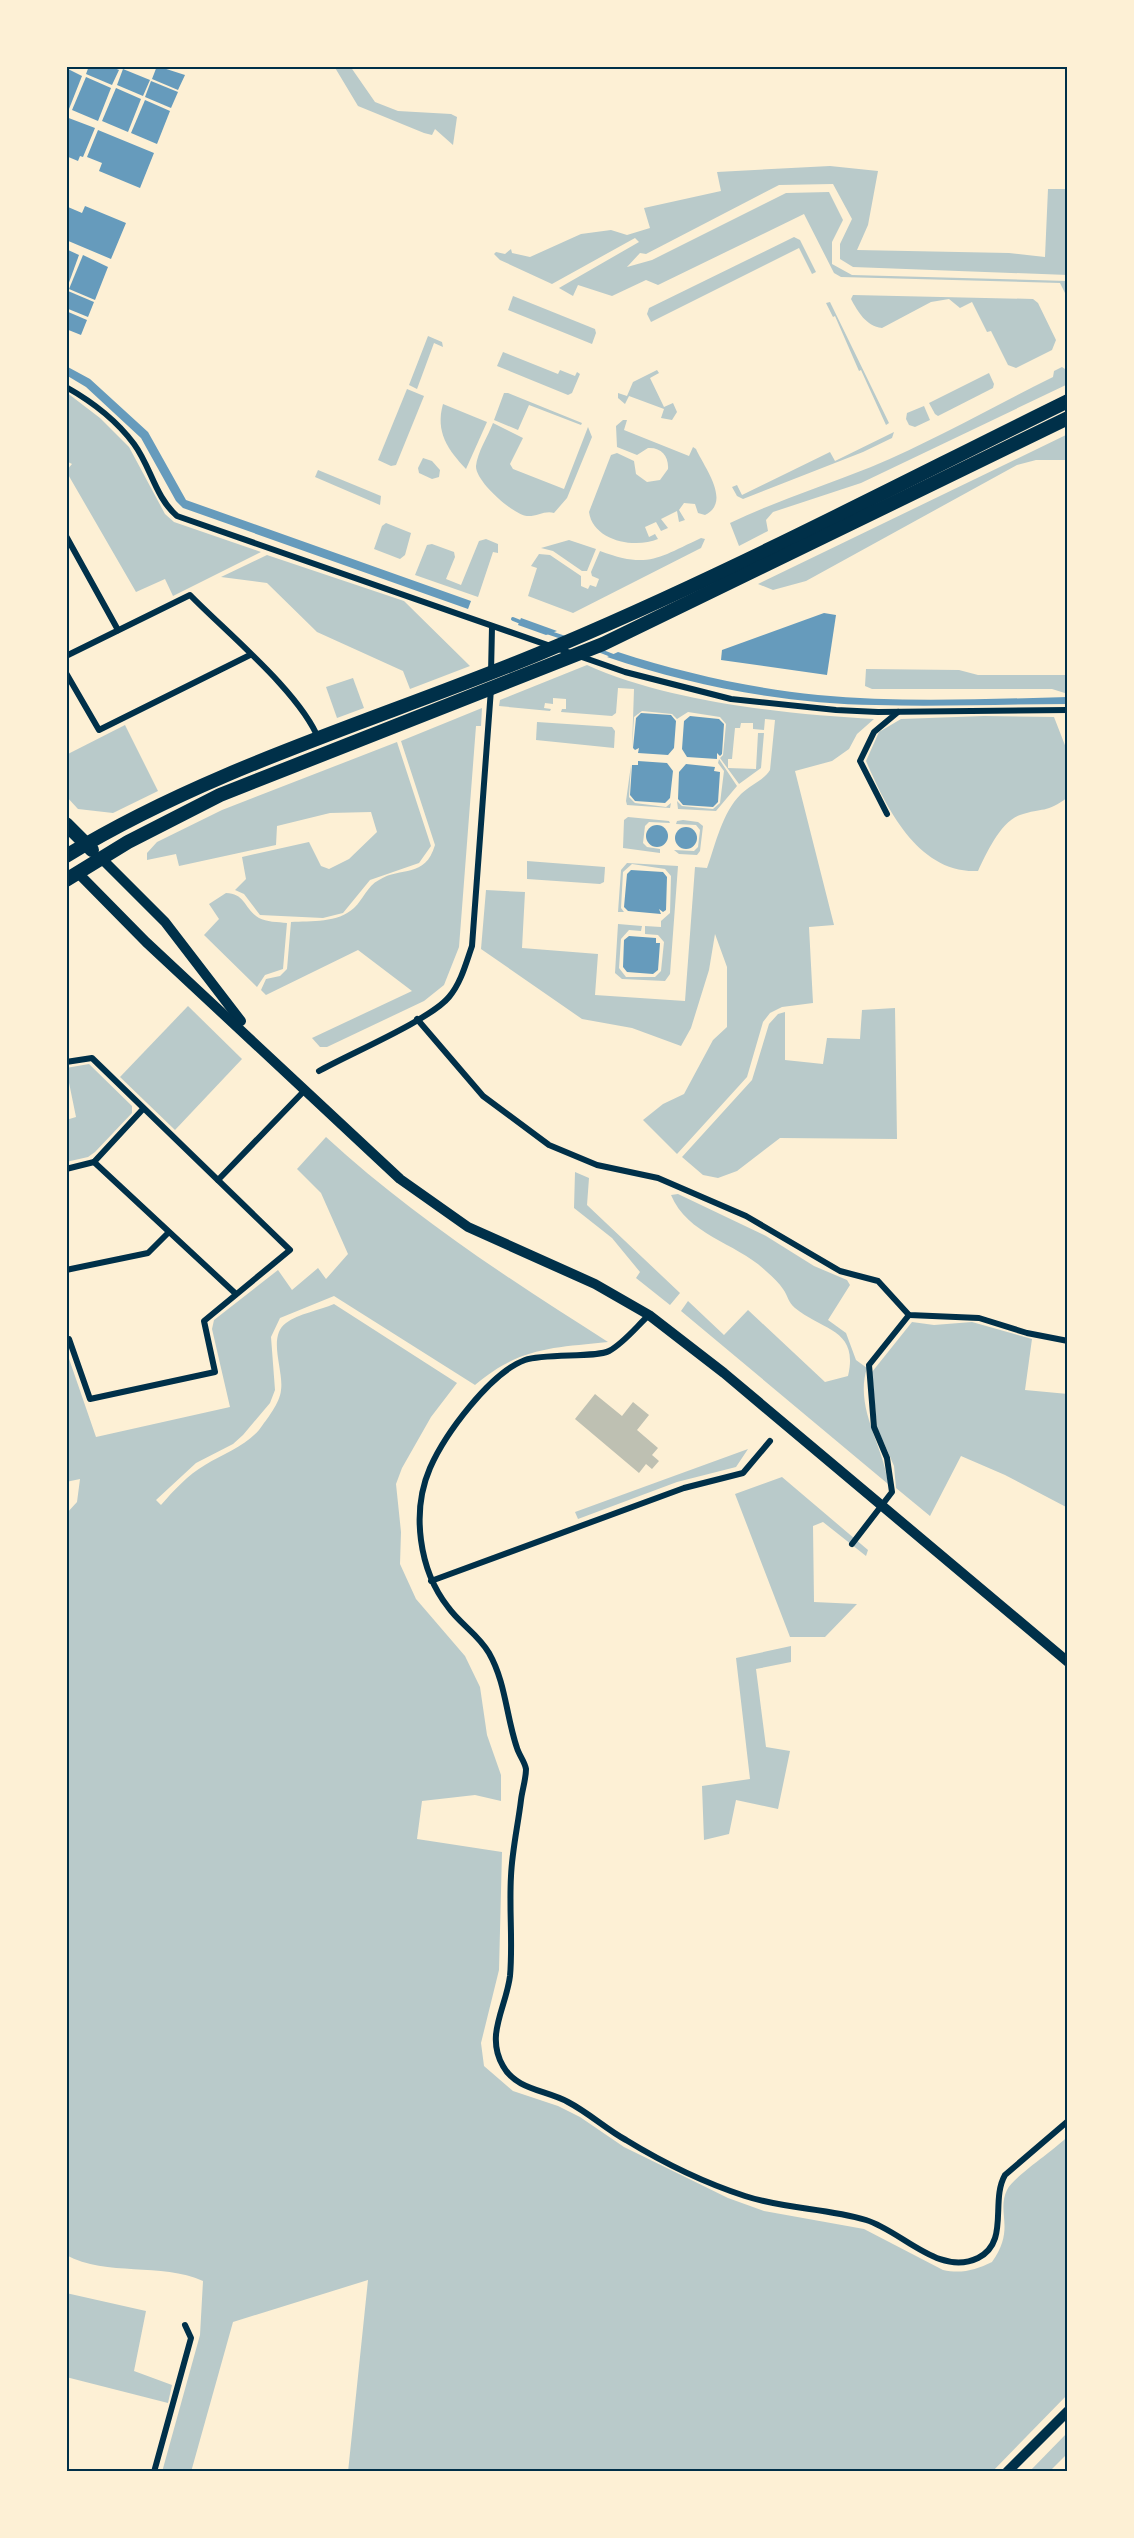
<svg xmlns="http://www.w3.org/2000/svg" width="1134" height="2538" viewBox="0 0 1134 2538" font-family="'Fira Sans Condensed',sans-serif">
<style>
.green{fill:#b9caca}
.water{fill:#669bbc}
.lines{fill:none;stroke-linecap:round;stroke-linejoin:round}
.stream{stroke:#669bbc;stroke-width:4}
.building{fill:#bec0b2}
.minor{stroke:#003049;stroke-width:6}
.tertiary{stroke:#003049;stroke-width:10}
.primary{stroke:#003049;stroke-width:14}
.neatline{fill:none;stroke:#003049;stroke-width:2}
</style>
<rect width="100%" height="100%" fill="#fdf0d5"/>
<!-- green -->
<g class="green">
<path d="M334,66H350L375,102L398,111L451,114L457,117L453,145L435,129L432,135L424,133L358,106Z"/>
<path d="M830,166L878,171L868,225L857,250L1009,253L1045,257L1048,189H1068V275L853,267L840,259V244L852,219L833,184L779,185L646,254L640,253L627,267L652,260L786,193L829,192L843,220L832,242V264L852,275L1068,281V299L1060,283L841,277L834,273L804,214L658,285L646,280L612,296L578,285L573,296L559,288L639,242L635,238L552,284L500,260L494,254L496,252L505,254L511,249L512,253L530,257L581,234L611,230L627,235L650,228L644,208L721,191L717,172Z"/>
<path d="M794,237L800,240L816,272L812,274L799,248L651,322L647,314L649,308Z"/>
<path d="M853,295L1033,299L1038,303L1056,340L1052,350L1016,368L1008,365L991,331L987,332L972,302L960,308L949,299L931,302L882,328C866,326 858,312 851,299Z"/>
<path d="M513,296L595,329L596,333L592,344L508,310Z"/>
<path d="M830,302L889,423L886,425L861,370L859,371L835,316L833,317L826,303Z"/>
<path d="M428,336L442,342L443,347L434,343L417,389L409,385Z"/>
<path d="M503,352L558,374L560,370L575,376L577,372L580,374L572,393L568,395L497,366Z"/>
<path d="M1062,367L1068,371V384L861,483L773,512L766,520L768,531L739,546L730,523C776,501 824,486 871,467C933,441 992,407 1053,377L1054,371Z"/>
<path d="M657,370L659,373L650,378L664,407L673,403L677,412L672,420L661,418L664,409L629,396L625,404L618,398V393L627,396L633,382Z"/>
<path d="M989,373L994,384L993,388L938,416L935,414L929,403Z"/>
<path d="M407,389L424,396L396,465L391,466L378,460Z"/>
<path d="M66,392L100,418L129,447L165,514L174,522L261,552L173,596L165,579L136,592L66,471L72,464L66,461Z"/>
<path d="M504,393H508L582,423L581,425L529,405L518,430L494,420Z"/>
<path d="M443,404L487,422L466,469C448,450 435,432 443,404Z"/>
<path d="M924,406L930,420L915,427L909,425L906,419L907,413Z"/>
<path d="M623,420H627L624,430L689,456L693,447L696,449C704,467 732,502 705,515L698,513L695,504L684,503L679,510L685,520L679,522L677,511L661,519L668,528L661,531L656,522L645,527L649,537L655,534L658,539C635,549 593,541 589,512L611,455L617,453L634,461L636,474L647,482L660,480L668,469C669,456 661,447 648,448L637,455L617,447L616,426Z"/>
<path d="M493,423L523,438L510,464L513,469L564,489L588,427L592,437L567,498L554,513C545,510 536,517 527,516C512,514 475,481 476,466C477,453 488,436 493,423Z"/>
<path d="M894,432L892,438L863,452L743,499L737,496L732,487L737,485L742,495L830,452L835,461Z"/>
<path d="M1068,434V460H1036L1017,465L806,581L773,590L758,584Z"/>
<path d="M423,458L432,461L440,470L439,477L432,479L419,473L418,468Z"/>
<path d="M318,470L381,496L380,505L315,477Z"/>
<path d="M386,523L411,533L405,555L400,559L374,549L382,526Z"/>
<path d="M701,538L705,539L701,548L573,613L528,596L537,568L531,566L539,554L550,555L581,576V586L588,589L590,585L596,587L599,579L592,576L591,572L600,551C648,569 658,558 701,538Z"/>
<path d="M486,539L498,544V553L493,552L478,597L415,575L427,545L432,544L454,552L455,557L446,579L461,585L479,541Z"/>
<path d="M569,540L596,549L587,571H582L553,551L541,548Z"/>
<path d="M267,555L404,601L470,666L410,689L403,671L317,632L267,583L221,577Z"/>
<path d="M587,665C669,702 785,714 874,719L857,734L849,749L832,761L795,771L834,925L809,927L813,1003L782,1007L770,1013L763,1022L747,1077L677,1154L643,1120L663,1104L684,1094L713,1040L727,1027V967L715,934L709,970L691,1028L681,1046L632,1028L582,1019L481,949L486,890L525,892L522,948L598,954L595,995L685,1001L695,867L707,868C716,843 722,813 741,794C750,785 763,781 770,770L775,720L765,719L764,730L753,729V723H741L740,728H735L732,759H728V768L756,769L758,733H764L761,768L739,784L720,758L723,755L726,724L720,717L688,712L677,719L672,714L642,711L634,717L632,749L634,689L618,688L616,713L612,716L561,712L562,709H566V699L553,698V704L545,703L544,708L551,709L550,711L499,706L500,700Z"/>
<path d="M866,669L959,670L978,675H1068V694L1052,689H872L865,686Z"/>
<path d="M353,678L364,708L337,718L326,687Z"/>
<path d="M482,708L481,726H476L459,947L444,985L424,1001L327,1047H320L312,1038L412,991L358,950L266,995L261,990L266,979L280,976L287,969L291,922C311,921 338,923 354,908C363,900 367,886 379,880C401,866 425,879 435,845L401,741Z"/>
<path d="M984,716L1054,717L1068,753V797C1046,814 1043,807 1020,815C1001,821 986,854 978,871C918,874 886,807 866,761L879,732L901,719Z"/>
<path d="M537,722L612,727L615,731L614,748L536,740Z"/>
<path d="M125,725L158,791L113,813L78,809L66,796V755Z"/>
<path d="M397,742L431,846L419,863L370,880L343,913L323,918L260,915L244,894L235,890L246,879L242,857L309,842L321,866L329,869L349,859L377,832L371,812L330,813L277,826L276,845L179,866L176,854L147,860V853L157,842L222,810Z"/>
<path d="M719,759L737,786L716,811L678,809L677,801L682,806L713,809L720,803L724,771L718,763Z"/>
<path d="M631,765L629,797L635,803L666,807L671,803L670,808L627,805L626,801Z"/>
<path d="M628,817L669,821L670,823L649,822L645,826L643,843L647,847L660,849V853L623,848L624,820Z"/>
<path d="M683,820L698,822L703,826L700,851L697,855L679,854L674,850L694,851L698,847L700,830L696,825L676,824L677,821Z"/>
<path d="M527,861L605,867L604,882L600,884L527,879Z"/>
<path d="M627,863L678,866L670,974L665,981L622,979L615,973L618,924L642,926L641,931L629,930L621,939L619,968L626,977H655L661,971L664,942L658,935L645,934V926L661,927V921L670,913L671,876L665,869L632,864L623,872L621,908L624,912H618L621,870Z"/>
<path d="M226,893C245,893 245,910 259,918C266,922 278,922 287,923L283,969L265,975L257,987L204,935L219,919L209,904Z"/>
<path d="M188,1006L242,1059L175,1130L120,1077Z"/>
<path d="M895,1008L897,1139L780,1138L737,1171L718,1178L703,1175L682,1157L752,1080L769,1024L778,1014L785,1012V1060L823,1064L827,1038L860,1039L862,1010Z"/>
<path d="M89,1064L132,1106V1113L95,1152L88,1157L66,1162V1120L76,1117L66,1068Z"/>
<path d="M326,1137C412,1216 509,1279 608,1342C552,1348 520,1347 475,1385L334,1296L280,1318L271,1337L275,1390L270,1403L243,1435L233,1444L196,1463L156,1500L161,1505C174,1490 188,1475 205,1465C224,1453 244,1447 259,1430C267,1419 280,1403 281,1390C284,1370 267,1337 286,1323C298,1314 320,1310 334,1304L457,1383L431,1417L402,1468L396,1484L401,1532L400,1564L416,1599L465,1656L480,1687L487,1735L501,1775V1801L475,1795L422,1801L417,1839L502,1852L499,1970L481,2043L484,2066L513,2091L558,2106L580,2117L624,2147L728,2198L764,2211L864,2229L943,2270C961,2274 976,2270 992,2262C1016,2228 996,2213 1007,2190C1014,2176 1055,2150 1068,2136V2394L992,2472H348L368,2280L233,2322L191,2472H162L200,2335L203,2281C161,2262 107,2277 66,2255V1514L77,1502L80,1479L66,1482V1350L96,1437L230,1407L212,1329L214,1320L278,1270L292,1290L318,1268L326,1279L348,1254L321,1193L297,1169Z"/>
<path d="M575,1172L589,1178L587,1205L680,1293L670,1305L636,1278L640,1272L612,1238L574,1208Z"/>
<path d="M678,1194L766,1236L814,1266L847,1280L850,1285L828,1320L846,1333L856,1360L867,1368C854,1408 884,1446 888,1484L681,1311L688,1301L724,1335L748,1310L825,1382L848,1376C859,1329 823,1331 795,1308C788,1302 788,1296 783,1289C779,1283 773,1277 767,1272C738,1243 688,1236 671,1195Z"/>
<path d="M912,1322L934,1325L972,1322L1032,1339L1025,1390L1068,1394V1508L1005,1475L961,1456L930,1516L896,1488L894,1466L877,1427L872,1372Z"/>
<path d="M748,1449L736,1467L677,1482L578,1519L575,1512Z"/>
<path d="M782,1477L868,1550L866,1556L823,1522L813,1526L814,1602L857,1604L825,1637H790L735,1494Z"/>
<path d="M791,1646V1662L756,1669L766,1747L790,1751L778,1809L736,1800L729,1834L704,1840L702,1786L750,1779L736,1658Z"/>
<path d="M66,2293L146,2311L134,2371L172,2385L168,2403L66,2377Z"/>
<path d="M1068,2432V2453L1049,2472H1029Z"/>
</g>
<!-- water -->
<g class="water">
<path d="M89,66H110L119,70L112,85L86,74Z"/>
<path d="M157,66L185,75L178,90L152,79Z"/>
<path d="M66,68L82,76L69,109L66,107Z"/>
<path d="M123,69L150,80L143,96L117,85Z"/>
<path d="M86,77L111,88L98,121L72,110Z"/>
<path d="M151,81L178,92L171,108L145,97Z"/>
<path d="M116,88L141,99L128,132L102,121Z"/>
<path d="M145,100L170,111L157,144L131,133Z"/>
<path d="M66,117L95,128L83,157L80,156L78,161L66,156Z"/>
<path d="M98,130L154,153L140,188L99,171L102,163L87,157Z"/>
<path d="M85,206L126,223L111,259L66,240L68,207L82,213Z"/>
<path d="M66,249L79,255L67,288H66Z"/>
<path d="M83,255L108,267L95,300L69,289Z"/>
<path d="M68,291L94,302L88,317L66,308Z"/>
<path d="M66,311L87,320L81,335L66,329Z"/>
<path d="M66,366L90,379L148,432L186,500L471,601L468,609L183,508L176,501L141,438L86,387L66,375Z"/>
<path d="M824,613L836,615L827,675L721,660L722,650Z"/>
<path d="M521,618L557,631L546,635L518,625Z"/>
<path d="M618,652C683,673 750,688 818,695C900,703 985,699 1068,697V704C1004,704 940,707 876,705C787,704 692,686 607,657Z"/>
<path d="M641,713L671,715L676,721L674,748L668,755L638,753L639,748L635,750L633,748L636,718Z"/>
<path d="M690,716L719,719L724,724L722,754L720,756L717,753V759L687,757L682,749L684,721Z"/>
<path d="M638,761L667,763L673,771L670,798L665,803L635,801L630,795L632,765H638Z"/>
<path d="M686,764L715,767L714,771L720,772L718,802L713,807L683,805L678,799L679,772Z"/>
<circle cx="657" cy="836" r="11"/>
<circle cx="686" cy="838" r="11"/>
<path d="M631,870L663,872L667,877L666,910L663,912L659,909L661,914L628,911L624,907L627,874Z"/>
<path d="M629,936L656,938V943H660L658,970L653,974L627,972L623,967L624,940Z"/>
</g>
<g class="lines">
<!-- stream -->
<g class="stream">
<path d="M513,619L523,623"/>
<path d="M547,632L565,638"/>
<path d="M598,650L616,657"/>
</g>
</g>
<!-- building -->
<path class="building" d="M595,1394L622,1416L633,1402L649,1415L637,1430L658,1448L652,1455L659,1461L652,1469L646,1464L639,1473L575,1419Z"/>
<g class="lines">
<!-- minor -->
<g class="minor">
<path d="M66,387C91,401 117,421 134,444C151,467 155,497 177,516L625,672L731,699L836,710L878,712L1068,710"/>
<path d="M66,536L118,630"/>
<path d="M66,656L190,595C226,632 301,693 319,740"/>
<path d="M66,673L99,730L250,655"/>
<path d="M491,673L492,627"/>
<path d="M887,814L860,761L874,732L898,712"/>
<path d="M417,1019L483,1096L549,1145L597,1165L658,1178L746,1216L840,1271L878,1281L909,1315L979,1318L1027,1333L1068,1341"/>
<path d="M66,1062L92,1058L290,1250L204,1321L215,1372L90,1399L69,1339L66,1340"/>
<path d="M319,1071C349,1054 430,1020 449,997C461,983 466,963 472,946L491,689"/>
<path d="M94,1162L236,1294"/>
<path d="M66,1169L94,1162L143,1109"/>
<path d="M218,1180L305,1090"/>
<path d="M66,1270L148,1253L168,1233"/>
<path d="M649,1315C637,1326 624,1343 609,1351C596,1358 545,1353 525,1360C490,1373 445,1434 430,1468C411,1512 419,1570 448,1607C460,1624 478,1634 489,1653C506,1683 506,1716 517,1748C519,1755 525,1762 526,1769C526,1779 522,1791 521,1800C518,1825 512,1851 511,1876C509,1909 513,1944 510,1976C506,2008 485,2035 503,2066C516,2090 546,2090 568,2102C589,2113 606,2129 626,2140C662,2162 705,2183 745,2196C784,2209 826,2208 866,2220C902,2231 939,2277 978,2258C1010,2242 990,2201 1005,2175L1068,2121"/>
<path d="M852,1544L892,1492L887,1458L874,1427L869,1365L909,1315"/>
<path d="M431,1581L684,1488L743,1473L770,1441"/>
<path d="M154,2472L191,2338L185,2325"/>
</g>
<!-- tertiary -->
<g class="tertiary">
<path d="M101,858L165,922L241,1021"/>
<path d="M78,873L146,942L400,1179L468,1227L595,1284L649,1315L724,1373L1068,1662"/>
<path d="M1007,2472L1068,2411"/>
</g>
<!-- primary -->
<g class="primary">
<path d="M66,824L92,850"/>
<path d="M66,856C212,767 381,719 538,654C719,579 893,487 1068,401"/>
<path d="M66,880L128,842L220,795L603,644L1068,418"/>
</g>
</g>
<!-- border -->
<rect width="1134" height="2538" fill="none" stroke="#fdf0d5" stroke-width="135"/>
<rect x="68" y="68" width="998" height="2402" class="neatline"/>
</svg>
